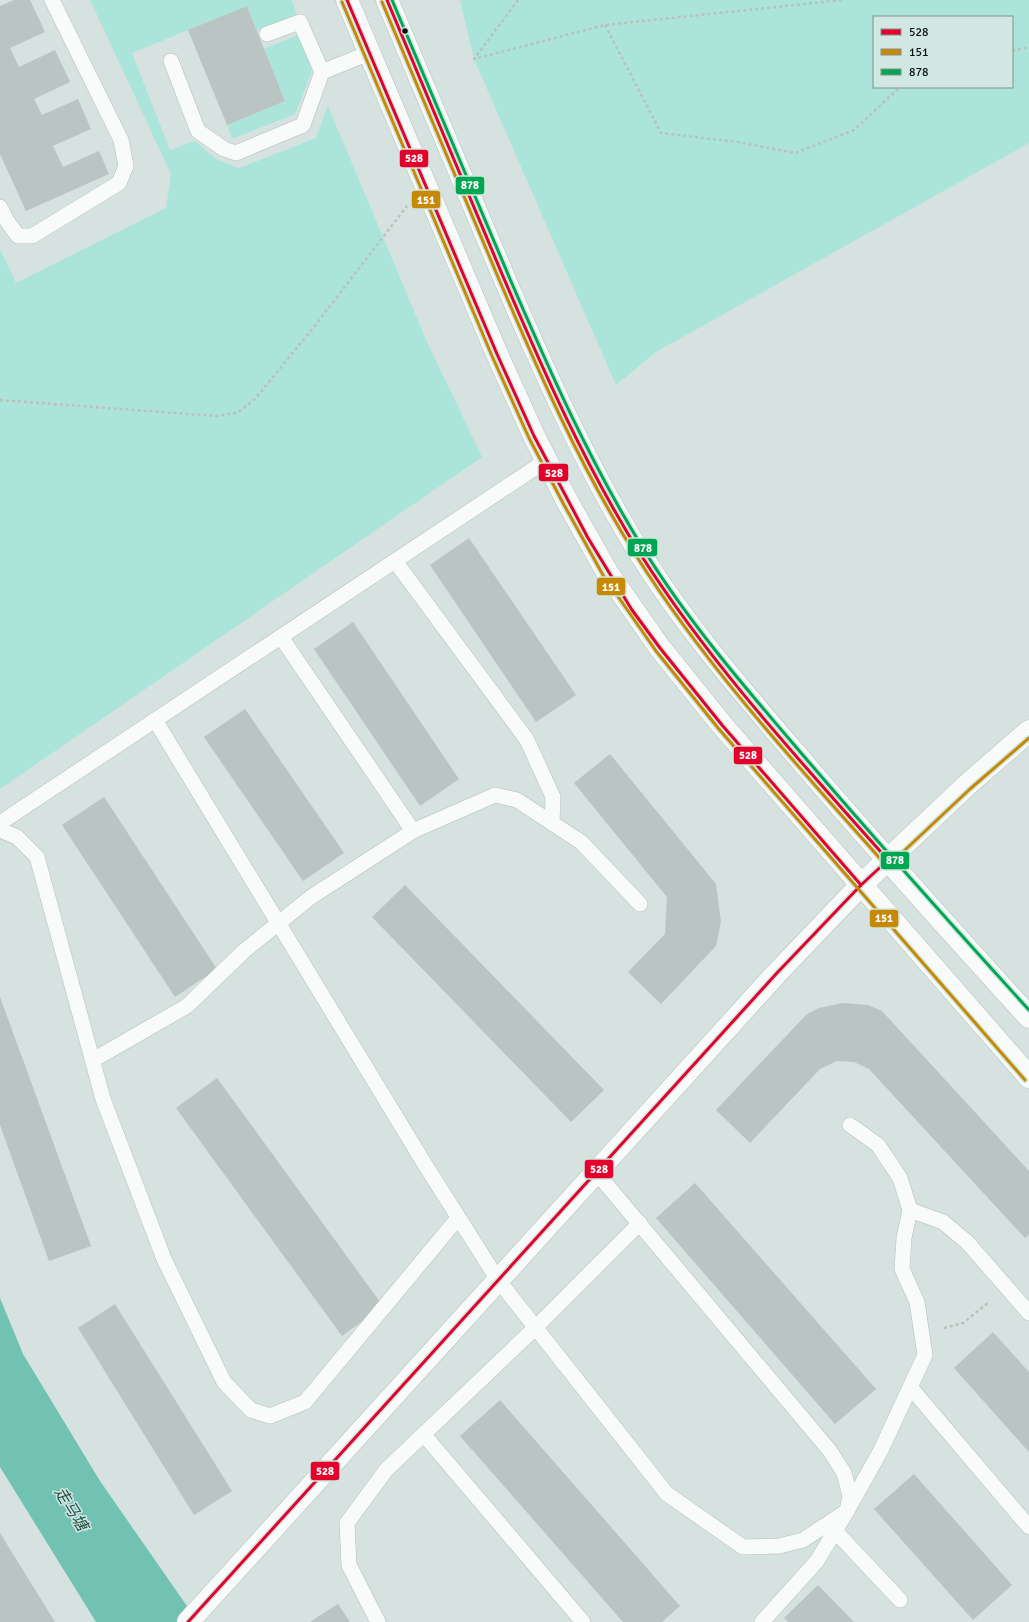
<svg xmlns="http://www.w3.org/2000/svg" width="1029" height="1622" viewBox="0 0 1029 1622" font-family="Signika,'Noto Sans SC',sans-serif">
<style>
.green{fill:#abe5da;fill-rule:evenodd}
.water{fill:#72c2b4}
.building{fill:#bac4c2}
.lines{fill:none;stroke-linecap:round;stroke-linejoin:round}
.lane-casing{stroke:#b4bfbc;stroke-width:16}
.secondary-casing{stroke:#b4bfbc;stroke-width:23}
.path{stroke:#bbc0be;stroke-width:2.5;stroke-dasharray:3 3;stroke-linecap:butt}
.lane{stroke:#f9fbfa;stroke-width:15}
.secondary{stroke:#f9fbfa;stroke-width:22}
.bus-1-casing{stroke:#d0e7e2;stroke-width:6}
.bus-2-casing{stroke:#d0e7e2;stroke-width:6}
.bus-3-casing{stroke:#d0e7e2;stroke-width:6}
.bus-1{stroke:#e4002b;stroke-width:3}
.bus-2{stroke:#c78803;stroke-width:3}
.bus-3{stroke:#00a651;stroke-width:3}
.bus-dot{fill:#08100f;stroke:#d0e7e2;stroke-width:1.5}
.labels{text-anchor:middle;dominant-baseline:central;stroke-width:3;stroke-linejoin:round;paint-order:stroke}
.water-label{font-size:16px;font-style:italic;fill:#1b4a42;stroke:#d0e7e2}
.line-badge{stroke:#d0e7e2;stroke-width:1.5}
.badge-label{font-size:11px;text-anchor:middle;font-weight:bold;fill:#fff}
</style>
<rect width="100%" height="100%" fill="#d5e2df"/>
<!-- green -->
<g class="green">
<path d="M90,0H291L297,14L257,30L247,6L132,53L170,150L195,141L216,159L239,168L316,138L328,106L427,342L482,457L0,789V249L16,283L166,208L171,174Z"/>
<path d="M460,0H1029V143L656,352L616,385L474,59ZM874,17H1012V87H874Z"/>
<path d="M298,35L312,71L295,114L232,139L227,125L285,101L264,49Z"/>
</g>
<!-- water -->
<path class="water" d="M0,1298L23,1354L100,1481L198,1622H96L0,1467Z"/>
<!-- building -->
<g class="building">
<path d="M14,0H30L45,32L10,48L19,67L55,50L70,82L34,99L42,115L78,99L91,129L53,146L63,167L99,151L109,174L26,211L0,154V6Z"/>
<path d="M247,6L285,101L227,125L188,30Z"/>
<path d="M469,538L576,695L536,722L430,565Z"/>
<path d="M353,622L459,779L420,806L314,649Z"/>
<path d="M245,709L344,853L303,881L204,737Z"/>
<path d="M610,754L716,884L721,922L716,946L661,1004L628,972L665,934L667,897L574,783Z"/>
<path d="M104,797L217,969L175,997L62,825Z"/>
<path d="M405,885L604,1090L571,1122L372,917Z"/>
<path d="M0,997L91,1246L49,1261L0,1125Z"/>
<path d="M843,1003L868,1005L882,1011L1029,1171V1235L1025,1238L869,1069L854,1062L837,1061L820,1069L750,1143L716,1110L807,1014L819,1008Z"/>
<path d="M217,1078L383,1306L342,1336L176,1108Z"/>
<path d="M695,1183L876,1389L835,1424L656,1218Z"/>
<path d="M115,1304L232,1491L194,1515L78,1328Z"/>
<path d="M993,1332L1029,1372V1452L954,1368Z"/>
<path d="M500,1400L680,1606L662,1622H623L460,1436Z"/>
<path d="M914,1474L1012,1585L973,1620L874,1509Z"/>
<path d="M0,1533L55,1622H0Z"/>
<path d="M818,1585L854,1622H788L784,1618Z"/>
<path d="M338,1604L350,1622H310Z"/>
</g>
<g class="lines">
<defs>
<g id="lane">
<path d="M267,34L300,22L322,72"/>
<path d="M171,61L198,131L224,149L236,153L303,125L322,72L369,53"/>
<path d="M0,207L7,221L18,236H32L119,183L126,166L121,140L52,0"/>
<path d="M395,561L527,740L553,797L552,823"/>
<path d="M281,637L413,831"/>
<path d="M155,720L424,1163L498,1280L667,1494L743,1547L779,1546L803,1540L847,1511L881,1450L925,1355L917,1302L902,1269L904,1238L910,1210L900,1178L878,1145L850,1125"/>
<path d="M0,823L547,460"/>
<path d="M0,830L17,837L37,857L103,1099L164,1259L224,1382L251,1410L270,1416L305,1402L458,1218"/>
<path d="M93,1060L187,1006L244,951L311,897L413,831L495,795L517,800L581,842L640,904"/>
<path d="M596,1172L830,1451L844,1473L850,1496L847,1511L817,1561L762,1622"/>
<path d="M910,1210L943,1222L967,1242L1029,1313"/>
<path d="M911,1388L1029,1527"/>
<path d="M424,1435L583,1622"/>
<path d="M835,1531L900,1600"/>
<path d="M378,1622L349,1565L347,1523L386,1470L535,1328L640,1223"/>
</g>
<g id="secondary">
<path d="M347,0L497,354L534,436L567,501L607,572L660,648L722,725L1029,1077"/>
<path d="M387,0C428,96 467,192 508,287C547,378 588,470 641,555C685,625 740,689 794,752C870,842 950,930 1029,1017"/>
<path d="M188,1622L776,974L861,885L967,785L1029,731"/>
</g>
</defs>
<!-- lane casing -->
<use href="#lane" class="lane-casing"/>
<!-- secondary casing -->
<use href="#secondary" class="secondary-casing"/>
<!-- path -->
<g class="path">
<path d="M518,0L474,59L605,25L842,0"/>
<path d="M605,25L661,133L737,142L795,153L854,130L900,87"/>
<path d="M1012,51L1029,47"/>
<path d="M0,400L216,416L237,413L255,399L313,328L407,206"/>
<path d="M944,1328L963,1323L989,1302"/>
</g>
<!-- lane -->
<use href="#lane" class="lane"/>
<!-- secondary -->
<use href="#secondary" class="secondary"/>
<defs>
<g id="bus-1">
<path d="M347,0L497,354L534,436L588,538L632,610L660,648L722,725L861,885"/>
<path d="M188,1622L776,974L861,885L888,860C801,762 711,665 641,555C585,466 543,370 502,274C463,183 426,91 387,0"/>
</g>
<g id="bus-2">
<path d="M342,2L492,356L529,438L563,503L603,575L656,651L718,728L1025,1080"/>
<path d="M382,2C421,93 459,185 498,277C539,373 581,469 637,557C707,668 797,765 884,863L889,865L970,789L1029,738"/>
</g>
<path id="bus-3" d="M392,0C432,93 470,186 510,279C550,372 591,464 644,550C688,621 742,684 796,747C872,836 950,923 1029,1010"/>
</defs>
<!-- bus-1 casing -->
<use href="#bus-1" class="bus-1-casing"/>
<!-- bus-2 casing -->
<use href="#bus-2" class="bus-2-casing"/>
<!-- bus-3 casing -->
<use href="#bus-3" class="bus-3-casing"/>
<!-- bus-1 -->
<use href="#bus-1" class="bus-1"/>
<!-- bus-2 -->
<use href="#bus-2" class="bus-2"/>
<!-- bus-3 -->
<use href="#bus-3" class="bus-3"/>
</g>
<!-- markers -->
<circle class="bus-dot" cx="405" cy="31" r="3.5"/>
<g class="labels">
<!-- water labels -->
<g class="water-label">
<text transform="translate(71 1509) rotate(58)">走马塘</text>
</g>
</g>
<g class="line-badge">
<rect x="399" y="149" width="30" height="19" rx="4" fill="#e4002b"/>
<rect x="455" y="176" width="30" height="19" rx="4" fill="#00a651"/>
<rect x="411" y="190" width="30" height="19" rx="4" fill="#c78803"/>
<rect x="538" y="463" width="31" height="19" rx="4" fill="#e4002b"/>
<rect x="627" y="538" width="31" height="19" rx="4" fill="#00a651"/>
<rect x="596" y="577" width="30" height="19" rx="4" fill="#c78803"/>
<rect x="733" y="746" width="30" height="19" rx="4" fill="#e4002b"/>
<rect x="880" y="851" width="30" height="19" rx="4" fill="#00a651"/>
<rect x="869" y="909" width="30" height="19" rx="4" fill="#c78803"/>
<rect x="584" y="1159" width="30" height="20" rx="4" fill="#e4002b"/>
<rect x="310" y="1461" width="30" height="20" rx="4" fill="#e4002b"/>
</g>
<g class="badge-label">
<text x="414" y="162">528</text>
<text x="470" y="189">878</text>
<text x="426" y="204">151</text>
<text x="554" y="477">528</text>
<text x="643" y="552">878</text>
<text x="611" y="591">151</text>
<text x="748" y="759">528</text>
<text x="895" y="864">878</text>
<text x="884" y="922">151</text>
<text x="599" y="1173">528</text>
<text x="325" y="1475">528</text>
</g>
<!-- legend -->
<rect x="873" y="16" width="140" height="72" fill="#d0e7e2" stroke="#80918e"/>
<rect x="881" y="29" width="20" height="6" fill="#e4002b" stroke="#80918e"/>
<text x="909" y="36" font-size="12" fill="#08100f">528</text>
<rect x="881" y="49" width="20" height="6" fill="#c78803" stroke="#80918e"/>
<text x="909" y="56" font-size="12" fill="#08100f">151</text>
<rect x="881" y="69" width="20" height="6" fill="#00a651" stroke="#80918e"/>
<text x="909" y="76" font-size="12" fill="#08100f">878</text>
</svg>
